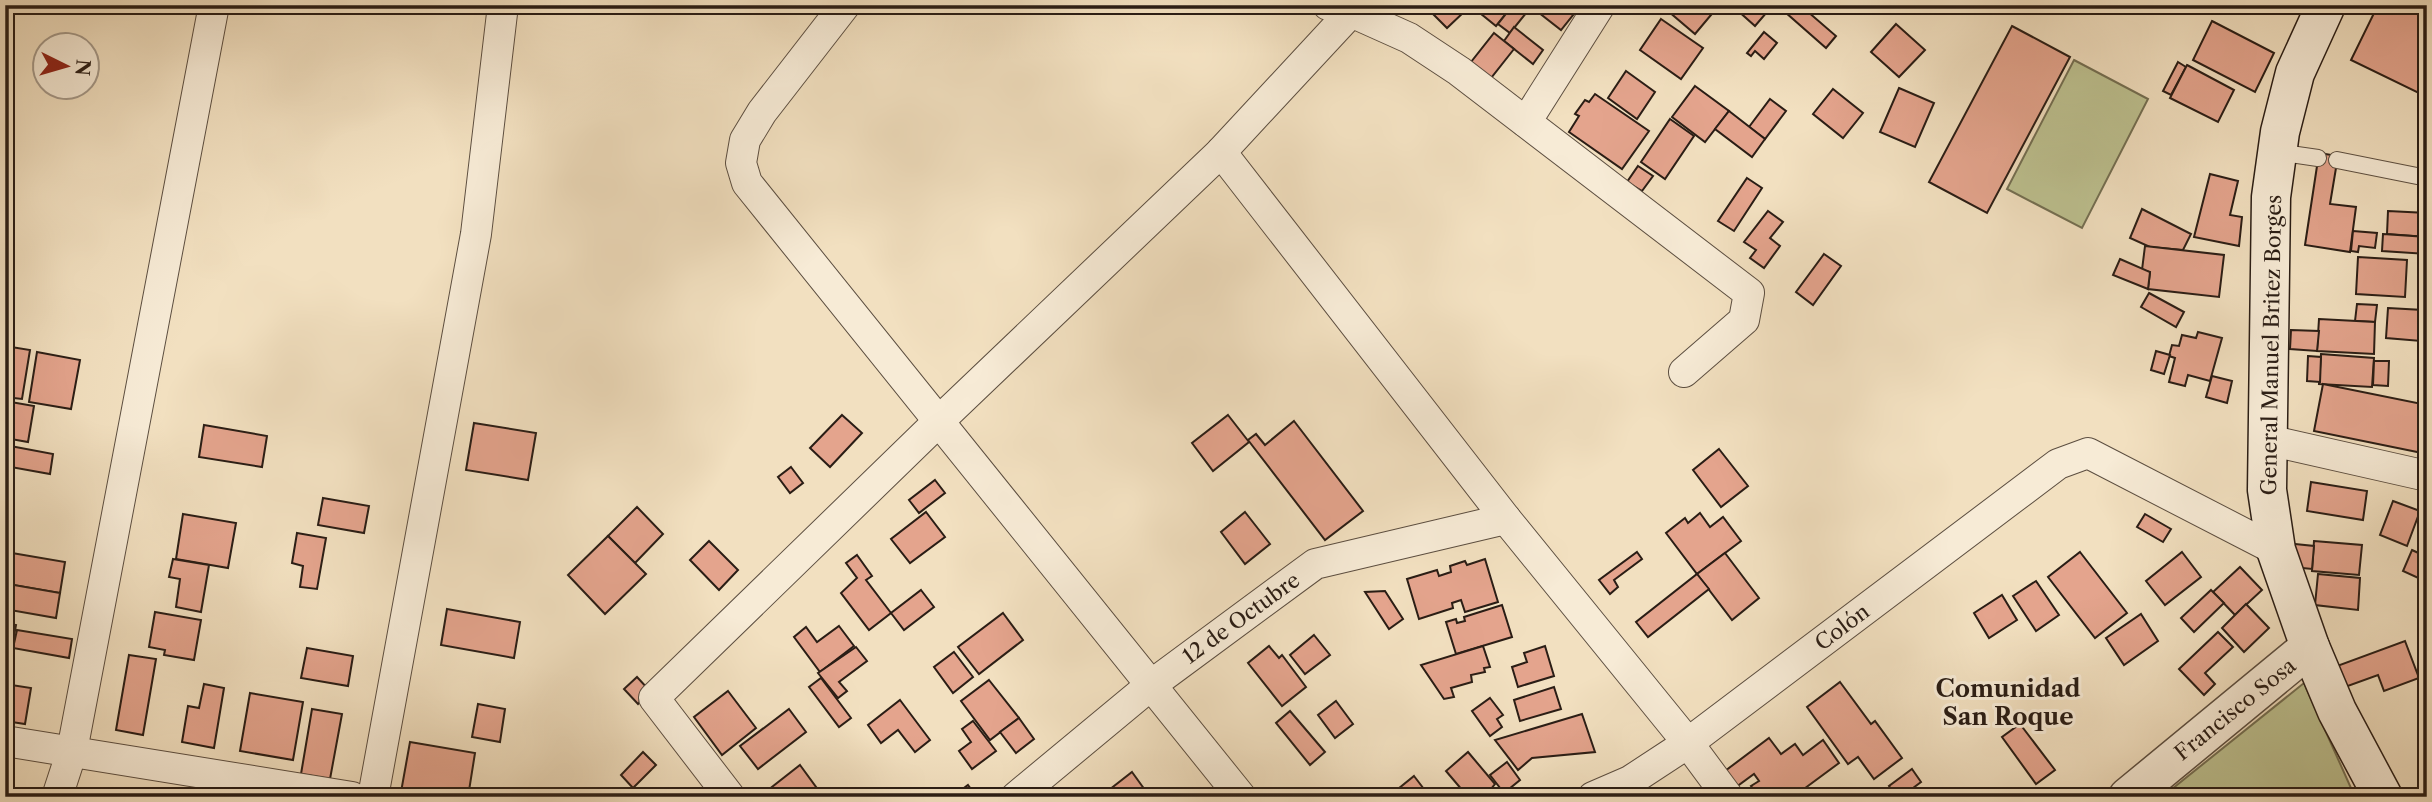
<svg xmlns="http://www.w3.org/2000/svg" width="2432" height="802" viewBox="0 0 2432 802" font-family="'Libre Caslon Text',serif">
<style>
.green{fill:#bdc190;stroke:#746f52;stroke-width:2}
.building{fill:#e4a48d;stroke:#2a1d15;stroke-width:2}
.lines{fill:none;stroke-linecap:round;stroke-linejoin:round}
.service-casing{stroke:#5c4e40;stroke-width:18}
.minor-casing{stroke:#5c4e40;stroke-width:32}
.tertiary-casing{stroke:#5c4e40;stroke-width:41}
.secondary-casing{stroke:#2a1d15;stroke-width:41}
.service{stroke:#f7ebd6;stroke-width:16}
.minor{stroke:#f7ebd6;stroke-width:30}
.tertiary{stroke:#f7ebd6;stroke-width:38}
.secondary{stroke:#f7ebd6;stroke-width:38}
.labels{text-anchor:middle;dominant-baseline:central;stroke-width:6;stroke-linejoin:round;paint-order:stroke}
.street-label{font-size:21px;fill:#2a1d15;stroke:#f7ebd6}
.quarter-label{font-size:24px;font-weight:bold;fill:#2a1d15;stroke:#f7ebd6}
</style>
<rect width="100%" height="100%" fill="#f2e0c0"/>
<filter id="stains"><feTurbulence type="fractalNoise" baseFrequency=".00286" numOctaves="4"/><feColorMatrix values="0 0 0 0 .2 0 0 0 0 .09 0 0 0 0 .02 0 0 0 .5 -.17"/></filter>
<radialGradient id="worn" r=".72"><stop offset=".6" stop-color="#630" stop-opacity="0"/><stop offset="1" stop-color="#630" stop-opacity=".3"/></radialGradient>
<!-- green -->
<g class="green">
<path d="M2074,60L2148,99L2082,228L2007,189Z"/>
<path d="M2304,683L2355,797H2162Z"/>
</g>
<!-- building -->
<g class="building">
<path d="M1451,5H1459L1465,11L1447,28L1433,14L1439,9L1443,13Z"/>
<path d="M1470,5H1513L1496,26Z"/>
<path d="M1513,5L1531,7L1510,33L1498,24Z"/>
<path d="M1529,5H1562L1573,15L1561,30Z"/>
<path d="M1672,5H1712L1716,9L1695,34L1668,11Z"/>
<path d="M1739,5H1773L1755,26L1736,9Z"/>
<path d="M1777,5H1800L1836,36L1826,48Z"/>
<path d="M2378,5H2427V97L2351,60Z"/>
<path d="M1661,19L1703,48L1681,79L1640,50Z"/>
<path d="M2212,21L2274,53L2255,92L2193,60Z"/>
<path d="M1896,24L1925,50L1899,77L1871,52Z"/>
<path d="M2012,26L2070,57L1987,213L1929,182Z"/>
<path d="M1514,27L1543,50L1533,64L1504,41Z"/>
<path d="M1764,32L1777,43L1764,59L1755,51L1751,56L1747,53Z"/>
<path d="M1494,33L1514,49L1491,78L1471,62Z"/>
<path d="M2178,62L2186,67L2171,95L2163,91Z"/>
<path d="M2187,65L2234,90L2218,122L2170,98Z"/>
<path d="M1626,71L1655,92L1637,119L1608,98Z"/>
<path d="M1695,86L1729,111L1705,142L1672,117Z"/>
<path d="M1899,88L1934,103L1915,147L1880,132Z"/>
<path d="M1833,89L1863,113L1843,138L1813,114Z"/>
<path d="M1595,94L1649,131L1622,169L1569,132L1579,116L1575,114L1585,100L1589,102Z"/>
<path d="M1770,99L1786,111L1765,139L1749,127Z"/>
<path d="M1729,111L1765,139L1752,157L1715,129Z"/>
<path d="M1670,119L1694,136L1665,179L1641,162Z"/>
<path d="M2319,153L2338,156L2330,204L2356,207L2350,252L2305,245Z"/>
<path d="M1638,166L1653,176L1642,191L1627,182Z"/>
<path d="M2210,174L2238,181L2230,215L2242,217L2239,246L2194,237Z"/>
<path d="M1747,178L1762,188L1734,231L1718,221Z"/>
<path d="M2142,209L2191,234L2183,250L2150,247L2130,238Z"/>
<path d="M1768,211L1783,222L1770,238L1780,246L1764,268L1750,258L1756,250L1744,242Z"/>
<path d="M2388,211L2427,213V237L2387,234Z"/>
<path d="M2353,231L2377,233L2375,248L2359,246L2358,252L2351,251Z"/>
<path d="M2383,234L2427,237V254L2382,251Z"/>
<path d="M2145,246L2224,255L2219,297L2148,289L2150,272L2142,270Z"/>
<path d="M1824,254L1841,266L1813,305L1796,292Z"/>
<path d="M2358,257L2407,260L2405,297L2356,294Z"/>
<path d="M2120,259L2150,272L2148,289L2113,275Z"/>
<path d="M2149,293L2184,312L2176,327L2141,307Z"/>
<path d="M2357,304L2377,305L2375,322L2355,321Z"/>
<path d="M2388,308L2423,310L2421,341L2386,338Z"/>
<path d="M2319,319L2375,322L2374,354L2317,351Z"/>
<path d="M2291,330L2319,331L2317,351L2290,349Z"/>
<path d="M2198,332L2222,338L2210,381L2188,375L2185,386L2169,382L2175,358L2169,356L2172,345L2179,346L2182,335L2196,338Z"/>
<path d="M5,346L30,350L22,399L5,397Z"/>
<path d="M2156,351L2170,355L2164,374L2151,370Z"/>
<path d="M37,352L80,360L71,409L29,402Z"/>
<path d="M2321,354L2374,358L2372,387L2319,384Z"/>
<path d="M2308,356L2321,357L2320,382L2307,381Z"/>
<path d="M2374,361H2389L2388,386L2373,385Z"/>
<path d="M2212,376L2232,381L2227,403L2206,397Z"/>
<path d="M2323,384L2427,405V454L2314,431Z"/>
<path d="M5,401L34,406L28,442L5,438Z"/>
<path d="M842,415L862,433L830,467L810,448Z"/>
<path d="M1228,415L1249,442L1213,471L1192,443Z"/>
<path d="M1294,421L1363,511L1325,540L1248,440L1256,434L1265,445Z"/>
<path d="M474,423L536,433L528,480L466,470Z"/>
<path d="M204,425L267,436L262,467L199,457Z"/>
<path d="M5,445L53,454L50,474L5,466Z"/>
<path d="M1719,449L1748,486L1721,507L1693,470Z"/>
<path d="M791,467L803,483L790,493L778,477Z"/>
<path d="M935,480L945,493L919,513L909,500Z"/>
<path d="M2311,482L2367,491L2363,520L2307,511Z"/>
<path d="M323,498L369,506L364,533L318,525Z"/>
<path d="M2393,501L2420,511L2407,546L2380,535Z"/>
<path d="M637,507L663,534L635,563L608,536Z"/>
<path d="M926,512L945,537L910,563L891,539Z"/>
<path d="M1245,512L1270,544L1245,564L1221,532Z"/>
<path d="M1700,513L1710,527L1723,517L1741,541L1697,574L1666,533L1685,518L1688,523Z"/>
<path d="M183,514L236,523L228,568L176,559Z"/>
<path d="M2145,514L2171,529L2163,542L2137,527Z"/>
<path d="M297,533L326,538L317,589L300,587L303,566L292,563Z"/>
<path d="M608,536L646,574L605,614L568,575Z"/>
<path d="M709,541L738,570L719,590L690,560Z"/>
<path d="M2314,541L2362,545L2359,575L2312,571Z"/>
<path d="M2295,544L2314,546L2312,569L2293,567Z"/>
<path d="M2412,550L2427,557V582L2403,571Z"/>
<path d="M1637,552L1642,559L1614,580L1618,587L1610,594L1599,580Z"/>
<path d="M2080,552L2127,613L2095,638L2048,577Z"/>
<path d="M2182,552L2201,577L2165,605L2146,581Z"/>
<path d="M12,553L65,562L60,593L7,584Z"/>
<path d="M1725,553L1759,598L1732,620L1697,574Z"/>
<path d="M857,555L872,576L866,580L891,613L869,630L841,593L857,578L846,563Z"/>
<path d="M173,559L209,565L201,612L176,607L180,579L169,577Z"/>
<path d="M1485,559L1498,602L1465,612L1461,600L1452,603L1453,608L1419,619L1407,579L1437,570L1439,576L1451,572L1450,566L1465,561L1467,565Z"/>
<path d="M2240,567L2262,590L2235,615L2213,592Z"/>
<path d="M1697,574L1709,589L1648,637L1636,622Z"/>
<path d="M2318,574L2360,578L2358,610L2315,605Z"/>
<path d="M2036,581L2059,615L2036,631L2013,596Z"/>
<path d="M14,585L60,593L56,618L10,610Z"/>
<path d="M921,590L934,607L904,630L891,613Z"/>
<path d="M2211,590L2224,603L2194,632L2181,618Z"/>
<path d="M1385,591L1403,619L1389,629L1365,592Z"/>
<path d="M2002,595L2017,620L1989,638L1974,613Z"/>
<path d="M2246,604L2269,628L2244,652L2222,628Z"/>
<path d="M1502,605L1512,637L1456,654L1446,622L1456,619L1457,623L1465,621L1464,617Z"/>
<path d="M447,609L520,622L514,658L441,645Z"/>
<path d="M155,612L201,620L194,660L164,655L165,650L149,647Z"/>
<path d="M1003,613L1023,640L979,674L958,647Z"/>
<path d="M2141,614L2158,641L2124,665L2106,638Z"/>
<path d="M5,623L16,625L9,663H5Z"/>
<path d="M839,626L854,646L820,672L794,637L806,627L817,642Z"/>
<path d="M17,630L72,639L69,658L13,648Z"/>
<path d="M2218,632L2233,647L2205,673L2215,684L2204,695L2179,669Z"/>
<path d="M1314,635L1330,655L1305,674L1290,655Z"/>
<path d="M2405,641L2419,678L2384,691L2378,675L2345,687L2337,666Z"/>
<path d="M1269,646L1279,658L1282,655L1306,687L1282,706L1248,663Z"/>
<path d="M1483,646L1490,667L1484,668L1485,672L1471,675L1472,682L1451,688L1454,697L1444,699L1421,665Z"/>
<path d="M1545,646L1554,676L1518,687L1512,667L1527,662L1524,653Z"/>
<path d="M856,647L867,661L839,682L847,691L838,698L818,673Z"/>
<path d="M307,648L353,656L348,686L301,678Z"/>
<path d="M954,652L973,677L953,693L934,667Z"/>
<path d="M129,655L156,659L143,735L116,730Z"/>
<path d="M637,677L650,691L638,704L624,689Z"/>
<path d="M821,678L851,718L839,727L809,687Z"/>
<path d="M989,680L1019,718L990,740L961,701Z"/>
<path d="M1840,682L1871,724L1875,721L1902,758L1874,779L1858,757L1848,764L1807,707Z"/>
<path d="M5,684L31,688L25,724L5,721Z"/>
<path d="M204,684L224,688L214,748L182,742L188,706L199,708Z"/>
<path d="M1554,687L1561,709L1520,721L1514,700Z"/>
<path d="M728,691L756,728L722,755L694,717Z"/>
<path d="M250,693L303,702L293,760L240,751Z"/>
<path d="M1490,698L1503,715L1497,719L1502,727L1490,736L1472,711Z"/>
<path d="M900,700L930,740L915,752L898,730L881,743L868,725Z"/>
<path d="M1336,701L1353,724L1335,738L1318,715Z"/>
<path d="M478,704L505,709L500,742L472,737Z"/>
<path d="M312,709L342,714L330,779L301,774Z"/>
<path d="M789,709L806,732L758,769L740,746Z"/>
<path d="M1290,711L1325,752L1310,765L1276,723Z"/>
<path d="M1582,714L1595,752L1532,758L1518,770L1495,740Z"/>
<path d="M1019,718L1034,739L1016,753L1000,732Z"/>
<path d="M973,721L996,751L972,769L959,751L971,742L962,729Z"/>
<path d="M2020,724L2055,770L2036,784L2002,737Z"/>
<path d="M1769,738L1781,754L1795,744L1803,755L1823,740L1839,763L1793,797H1759L1751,786L1759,781L1754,774L1732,790L1721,774Z"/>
<path d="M410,742L475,753L468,797H429L401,792Z"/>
<path d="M643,752L656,765L633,788L621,775Z"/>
<path d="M1468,752L1495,784L1491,789L1490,797H1468L1446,771Z"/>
<path d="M1507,762L1520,780L1504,793L1490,775Z"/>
<path d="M800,765L816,787L806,797H759Z"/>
<path d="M1912,769L1921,782L1901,797H1897L1889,786Z"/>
<path d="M1132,772L1150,797H1100Z"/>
<path d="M1414,776L1430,797H1404L1398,789Z"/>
<path d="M968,785L977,797H952Z"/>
</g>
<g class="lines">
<defs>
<g id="service">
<path d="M2277,152L2318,158"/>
<path d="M2337,160L2427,178"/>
</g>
<g id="minor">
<path d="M845,5L762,112L745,140L741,163L747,183L1241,797"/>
<path d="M1328,5L1351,12L1409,38L1459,71L1749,293L1744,320L1684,372"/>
<path d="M1526,122L1600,5"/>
<path d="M1221,152L1506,519L1688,743L1728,797"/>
<path d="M2268,440L2427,476"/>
<path d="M5,741L352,797"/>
<path d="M57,797L72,751L214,5"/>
<path d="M373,797L476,234L503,5"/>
<path d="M730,797L654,698L939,421L1221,152L1351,12"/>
<path d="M1016,797L1151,685L1315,564L1506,519"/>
<path d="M1593,797L1630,781L1688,743L2058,464L2088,453L2276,550"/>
</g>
<path id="tertiary" d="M2128,797L2310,647"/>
<path id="secondary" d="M2326,5L2295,73L2280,132L2271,197L2267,490L2276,550L2310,647L2337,711L2383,797"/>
</defs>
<!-- service casing -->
<use href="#service" class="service-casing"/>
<!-- minor casing -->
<use href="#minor" class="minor-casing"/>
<!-- tertiary casing -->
<use href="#tertiary" class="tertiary-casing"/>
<!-- secondary casing -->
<use href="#secondary" class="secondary-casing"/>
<!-- service -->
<use href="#service" class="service"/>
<!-- minor -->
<use href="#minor" class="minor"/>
<!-- tertiary -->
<use href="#tertiary" class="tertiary"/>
<!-- secondary -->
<use href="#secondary" class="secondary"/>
</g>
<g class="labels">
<!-- street labels -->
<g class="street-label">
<text transform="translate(2271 345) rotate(-89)">General Manuel Britez Borges</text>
<text transform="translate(1241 618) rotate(-36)">12 de Octubre</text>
<text transform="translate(1842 627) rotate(-37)">Colón</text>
<text transform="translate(2235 709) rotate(-39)">Francisco Sosa</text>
</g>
<!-- quarter labels -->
<g class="quarter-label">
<text x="2008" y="688">Comunidad<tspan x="2008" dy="28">San Roque</tspan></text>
</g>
</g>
<!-- margin -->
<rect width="2432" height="802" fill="none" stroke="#f2e0c0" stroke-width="28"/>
<rect x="7" y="7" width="2418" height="788" fill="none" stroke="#2a1d15" stroke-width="3.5"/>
<rect x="14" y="14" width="2404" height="774" fill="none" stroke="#2a1d15" stroke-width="2"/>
<!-- north arrow -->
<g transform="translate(66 66) rotate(95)"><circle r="33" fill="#f7ebd6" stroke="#a59989" stroke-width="2"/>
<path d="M0-5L12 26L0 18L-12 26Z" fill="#8f2418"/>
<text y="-10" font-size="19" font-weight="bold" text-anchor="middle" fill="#2a1d15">N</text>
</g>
<rect width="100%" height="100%" filter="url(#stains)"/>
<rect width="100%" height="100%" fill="url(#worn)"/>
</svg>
